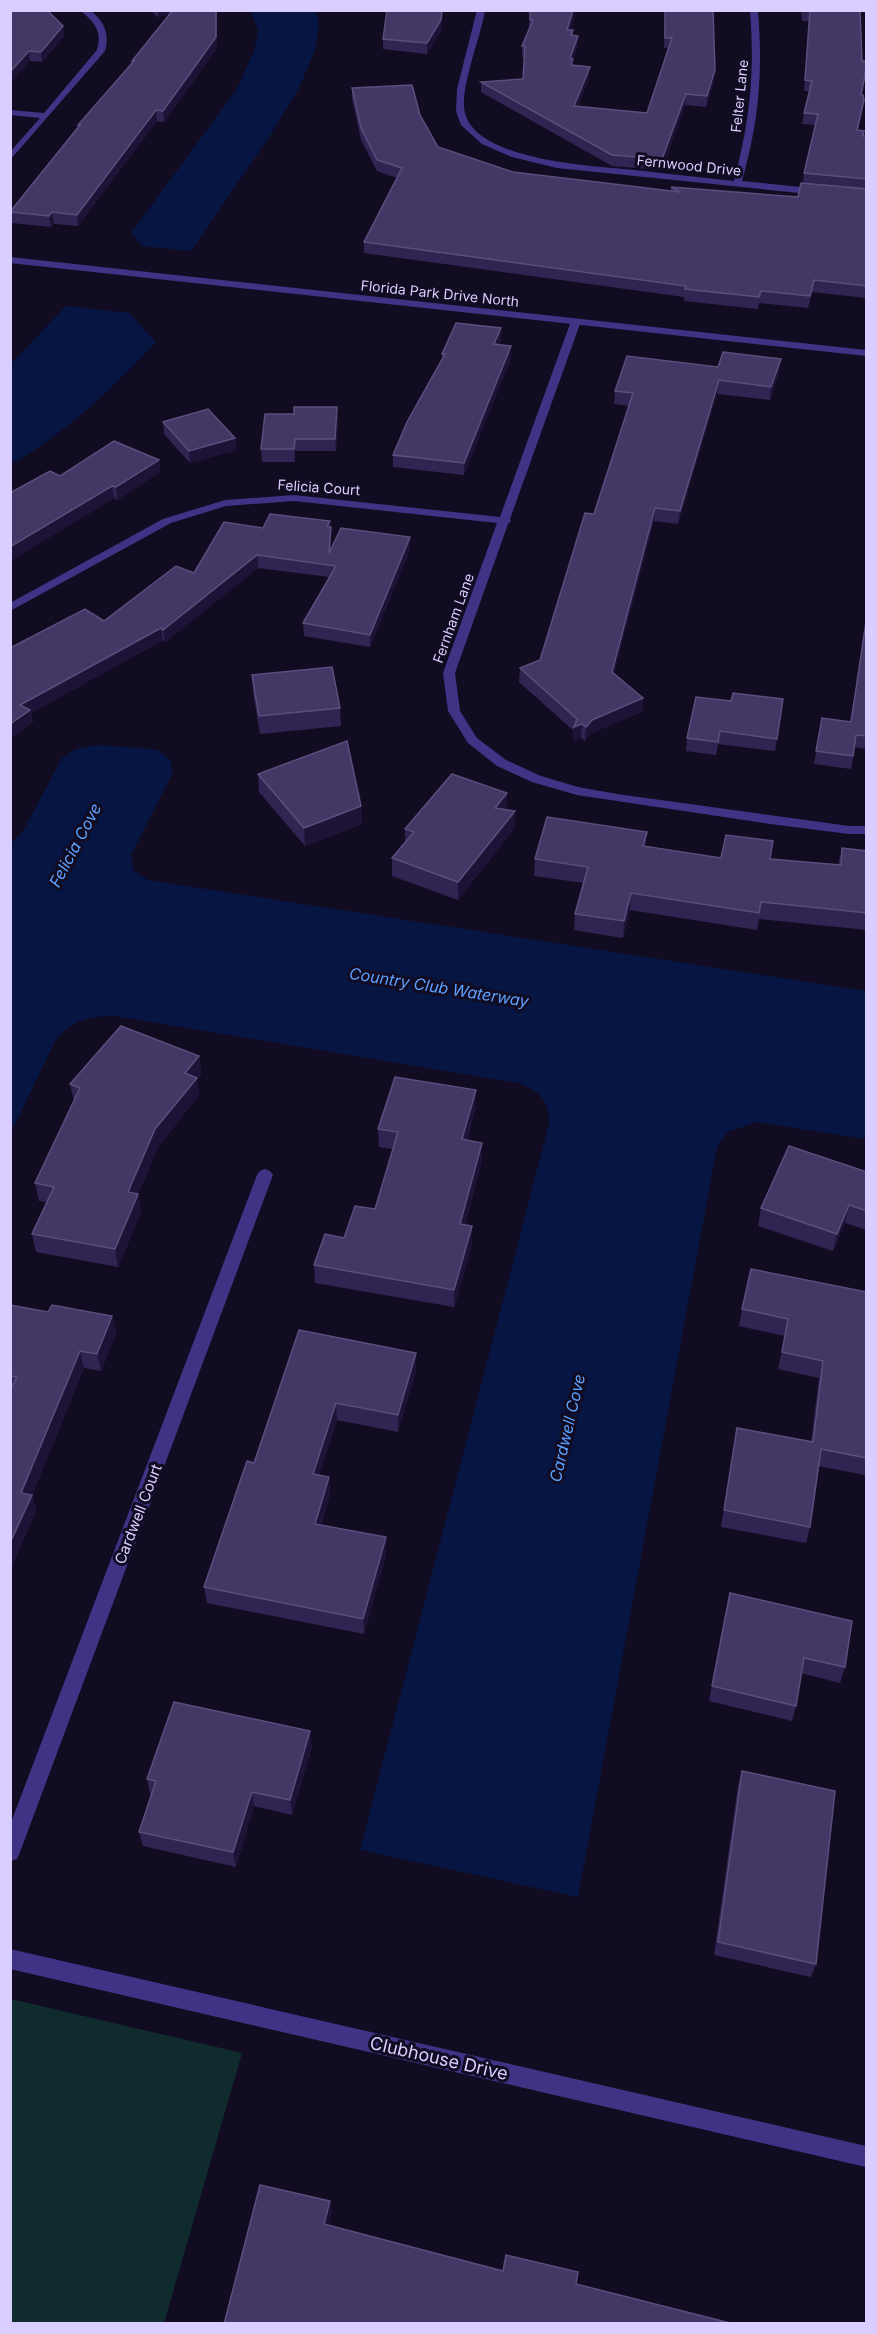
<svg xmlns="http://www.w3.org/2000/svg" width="877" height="2334" viewBox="0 0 877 2334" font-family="Inter,sans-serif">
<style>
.green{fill:#0f2b2d}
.water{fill:#061542}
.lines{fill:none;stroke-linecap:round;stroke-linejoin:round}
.minor{fill:#403385;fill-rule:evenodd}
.tertiary{fill:#403385;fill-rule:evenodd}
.wall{fill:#322452}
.shaded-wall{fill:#1d1337}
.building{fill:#443665;stroke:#5b4e7d;stroke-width:1.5}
.labels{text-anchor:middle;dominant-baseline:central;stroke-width:6;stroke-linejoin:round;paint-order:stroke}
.far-street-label{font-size:14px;fill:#d9ceff;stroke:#120c23}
.street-label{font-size:15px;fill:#d9ceff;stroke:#120c23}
.water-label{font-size:16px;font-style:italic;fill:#5ca1ff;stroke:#120c23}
.near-street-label{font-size:18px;fill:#d9ceff;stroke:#120c23}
</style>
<rect width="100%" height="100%" fill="#120c23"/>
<!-- green -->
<path class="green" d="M11,1999L242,2053L164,2323H11Z"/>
<!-- water -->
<g class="water">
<path d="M251,11H316L319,24L315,50L299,88L269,137L191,251L142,246L131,233L237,89L254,51L258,31Z"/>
<path d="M66,306L129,313L156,342C113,387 66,434 11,464V364Z"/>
<path d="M97,745L152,749L159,751L171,761L172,774L131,855L133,870L148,880L866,991V1139L756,1122L728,1132L717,1147L578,1897L360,1850L549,1124C550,1100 539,1091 518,1083L115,1016C89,1016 71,1020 55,1041L11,1133V844L23,831L62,758L76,749Z"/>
</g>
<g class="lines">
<!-- minor -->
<g class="minor">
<path d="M80,10H90C104,21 110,34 105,51L10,160V152L40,118L10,115V110L44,113L97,50C103,31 94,22 80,10Z"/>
<path d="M477,10H485C481,37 459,89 465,113C477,161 593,166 634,170C667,174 700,177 734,181C750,120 755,73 750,10H758C763,74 759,120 742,181L819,189L823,192L819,195L557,168L512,157L482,144L461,125L456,111L457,89Z"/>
<path d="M576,318L581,321L510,519L511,521L508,524L455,673L460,711L477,738L506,760L541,776L578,787L617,794L849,826H866V834H849L770,824L577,795L532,782L497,766L468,743L448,711L443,673L497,523L294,501L226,506L171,523L10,611V603L163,519L225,500L294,495L500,517L571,321Z"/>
<path d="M265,1169L270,1171L273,1175L20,1852L17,1859L10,1861V1825L257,1175L260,1171Z"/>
</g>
<!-- tertiary -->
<g class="tertiary">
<path d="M10,257L866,350V356L10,263Z"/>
<path d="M10,1949L866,2146V2167L10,1969Z"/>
</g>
</g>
<!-- wall -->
<g class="wall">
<path d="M10,10L63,26L64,36L42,62L30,61Z"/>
<path d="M150,10H217V48L164,122L157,121L78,226L54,224L51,227L12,223L10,212L78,127V125L132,64V61L170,14L158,17Z"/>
<path d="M387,10H443L441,30L427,54L383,49V39Z"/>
<path d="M530,10H576L570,30H573V35L578,36V46L573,59V65L589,77L578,106L647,113L668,48H664L665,10H713L714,81L706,107L685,105L662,170L612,166L481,92V82L523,79L524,57H522V46L529,29Z"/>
<path d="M801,10H860L862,61L867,67L861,95L862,111L858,130L863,136H867V298L812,292L808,308L759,303L758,309L684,301V297L364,253V242L397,178L377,171L361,140L352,99V88L420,115L438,147L513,172L670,191L671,187L798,197L803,183L804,173L816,125L802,124L804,113L809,91H804L809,21H802Z"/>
<path d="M501,328V340L499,345L511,346V358L464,475L393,467V455L442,359V354Z"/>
<path d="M718,367L779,372L770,400L717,394L678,524L654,521L614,673L643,698L642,712L591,733L585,741L581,737L573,741L574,731L519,682L520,668L540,660L594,514L629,406L614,404L615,391Z"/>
<path d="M338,419L336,451H295V462H262L261,449Z"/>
<path d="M163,422L235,438L236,450L190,463L164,434Z"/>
<path d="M159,460L160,472L117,500L114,498L10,561L60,476Z"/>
<path d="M330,521L331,539L330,550H410L370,647L304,636L303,623L330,577L258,568L165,642L163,640L31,713L33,722L10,739V648L104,621L194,573L263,528Z"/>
<path d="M867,622V749L855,747L851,769L814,764L822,718L850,722Z"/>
<path d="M252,675L340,708L341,726L260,734L253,693Z"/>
<path d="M783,699L775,751L718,744L716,755L686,751L687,738L731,701Z"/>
<path d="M258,774L361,806L362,824L305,846L259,792Z"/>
<path d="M507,793V810L515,811L514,829L458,900L392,876V858L405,843V829Z"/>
<path d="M647,832L645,846L721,858L770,859L838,865L842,848L867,851V930L759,919L757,930L630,910L623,938L574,930L575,914L584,883L534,876L535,859Z"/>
<path d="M199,1056L201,1074L197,1079L199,1095L158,1147L138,1194L141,1212L118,1267L36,1252L32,1234L47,1202L39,1201L35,1183L74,1101L70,1084Z"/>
<path d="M475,1108L467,1140L482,1160L465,1225L472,1226V1244L454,1307L315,1283L314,1265L375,1209L393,1149L379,1147L378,1129Z"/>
<path d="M867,1172V1230L845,1223L833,1251L758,1226L761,1208Z"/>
<path d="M867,1292V1469L865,1475L818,1466L810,1527L806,1543L721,1527L737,1428L811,1442L819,1378L778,1369L785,1336L739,1326L742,1309Z"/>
<path d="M10,1305L48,1312L112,1316L116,1333L101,1371L84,1368L32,1495L36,1511L10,1570Z"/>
<path d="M299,1330L416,1370L398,1432L337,1420L319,1475L329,1477L330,1494L321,1525L386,1537V1554L364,1634L207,1603L204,1587L254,1463Z"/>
<path d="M726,1609L845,1667L840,1683L801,1673L796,1706L792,1721L709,1701Z"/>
<path d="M312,1746L292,1815L254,1806L236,1867L143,1846L139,1832L152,1794H150L147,1779Z"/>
<path d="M742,1771L816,1964L811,1977L714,1955L738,1786Z"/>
</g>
<!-- shaded-wall -->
<g class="shaded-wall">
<path d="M158,10H181V12L158,17Z"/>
<path d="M216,10L217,48L164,122L163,111Z"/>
<path d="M442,10H443L441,30L427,54V43Z"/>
<path d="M573,10H576L567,40V30Z"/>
<path d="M63,26L64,36L42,62L41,52Z"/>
<path d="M578,36V46L573,59V69L570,76V58Z"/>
<path d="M29,51L30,61L10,84V72Z"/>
<path d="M590,67L589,77L573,117L574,106Z"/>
<path d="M715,70L714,81L706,107L707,96Z"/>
<path d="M686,94L685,105L662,170V159Z"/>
<path d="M156,110L157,121L78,226L77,215Z"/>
<path d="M52,212L54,224L51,227L49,216Z"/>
<path d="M501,328V340L494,356V344Z"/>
<path d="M511,346V358L464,475V463Z"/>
<path d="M781,359L779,372L770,400L771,387Z"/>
<path d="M719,380L717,394L678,524L680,511Z"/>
<path d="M337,407L338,419L336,451L335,439Z"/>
<path d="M235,438L236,450L190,463L189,451Z"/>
<path d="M295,439V462L294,449Z"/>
<path d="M159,460L160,472L117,500L116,487Z"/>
<path d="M112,486L114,498L10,561V547Z"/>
<path d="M655,508L654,521L611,685L612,672Z"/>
<path d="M330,521L331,539L330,565L327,526Z"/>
<path d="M410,537V550L370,647V635Z"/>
<path d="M257,555L258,568L165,642L163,630Z"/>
<path d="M161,628L163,640L31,713L33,722L10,739V724L20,705Z"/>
<path d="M643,698L642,712L591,733L585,741L586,727L592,720Z"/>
<path d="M582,724L581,737L573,741L574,727Z"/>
<path d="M507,793V811L495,808Z"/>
<path d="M361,806L362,824L305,846L304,828Z"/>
<path d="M515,811L514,829L458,900V882Z"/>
<path d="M631,893L630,910L623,938L624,921Z"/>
<path d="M199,1056L201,1074L197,1079L199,1095L158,1147L131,1210L128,1192L155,1129L185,1073Z"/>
<path d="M476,1090L475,1108L462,1157V1139Z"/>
<path d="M482,1143V1160L460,1242V1224Z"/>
<path d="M138,1194L141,1212L118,1267L115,1249Z"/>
<path d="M849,1205L845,1223L833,1251L837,1234Z"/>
<path d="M472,1226V1244L454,1307V1290Z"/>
<path d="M112,1316L116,1333L101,1371L97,1354Z"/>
<path d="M80,1351L84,1368L32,1495L36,1511L10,1570V1543L21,1493Z"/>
<path d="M416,1353V1370L398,1432V1415Z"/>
<path d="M336,1403L337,1420L314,1491L313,1474Z"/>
<path d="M329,1477L330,1494L316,1540L315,1524Z"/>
<path d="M386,1537V1554L364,1634L363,1619Z"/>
<path d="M310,1731L312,1746L292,1815L290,1800Z"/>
<path d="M252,1792L254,1806L236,1867L233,1852Z"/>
<path d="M330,2201L332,2212L326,2235L324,2224Z"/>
</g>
<!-- building -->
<g class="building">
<path d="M10,10H47L63,26L41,52L29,51L10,72Z"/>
<path d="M173,10H216V37L163,111L156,110L77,215L52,212L49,216L10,212L80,125H78L134,61H132Z"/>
<path d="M387,10H442L441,20L427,43L383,39Z"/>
<path d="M530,10H573L567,30H573L571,35L578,36L570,58L573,59L571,65L590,67L574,106L647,113L672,38H665V10H713L715,70L707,96L686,94L662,159L612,155L481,82L523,79L525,46H522L533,20H530Z"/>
<path d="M810,10H860L862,61H867V65L861,95H863L864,100L857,130L864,131L863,136H867V179L804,173L818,114L804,113L812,81L805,80Z"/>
<path d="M412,85L420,115L438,147L513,172L680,192L671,187L798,197L801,183L867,189V286L814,280L810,296L761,291L759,297L685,289L686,286L364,242L402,168L377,160L361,128L352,88Z"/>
<path d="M456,323L501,328L494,344L511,346L464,463L393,455L407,422L445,354H442Z"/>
<path d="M723,352L781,359L771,387L719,380L680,511L655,508L612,672L643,698L592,720L586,727L582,724L574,727L577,719L520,668L540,660L585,513L594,514L633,393L615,391L627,356L718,367Z"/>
<path d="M294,407H337L335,439H295L294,449H261L265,414H294Z"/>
<path d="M208,409L235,438L189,451L163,422Z"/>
<path d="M114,441L159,460L116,487L112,486L10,547V493L50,471L60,476Z"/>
<path d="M270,514L330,521L327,526L331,527L329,553L341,528L410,537L370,635L303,623L336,566L257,555L163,630L161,628L20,705L30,710L10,724V648L85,609L104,621L176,566L194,573L224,522L263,528Z"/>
<path d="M866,622H867V736L856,735L853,756L816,751L822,718L851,722Z"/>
<path d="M332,667L340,708L259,716L252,675Z"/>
<path d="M733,693L783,699L777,739L720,731L718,742L687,738L696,697L731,701Z"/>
<path d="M347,741L361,806L304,828L258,774Z"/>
<path d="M452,774L507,793L495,808L515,811L458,882L392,858L414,832L405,829Z"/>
<path d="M547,817L647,832L643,846L721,858L726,835L773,841L770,859L841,865L842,848L867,851V913L761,902L759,913L631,893L624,921L575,914L588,867L535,859Z"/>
<path d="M121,1026L199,1056L185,1073L197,1078L155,1129L128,1192L138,1194L115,1249L32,1234L54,1187L35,1183L80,1088L70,1084Z"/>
<path d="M395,1077L476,1090L462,1139L482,1143L460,1224L472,1226L454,1290L314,1265L325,1234L344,1238L355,1206L375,1209L398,1132L378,1129Z"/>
<path d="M789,1146L867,1172V1211L849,1205L837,1234L761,1208Z"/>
<path d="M751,1269L867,1292V1458L821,1449L810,1527L724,1510L737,1428L813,1442L823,1361L782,1352L788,1319L742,1309Z"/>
<path d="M10,1305L48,1312L52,1305L112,1316L97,1354L80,1351L21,1493L32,1495L10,1543V1390L17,1377L10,1376Z"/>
<path d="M299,1330L416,1353L398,1415L336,1403L313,1474L329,1477L315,1524L386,1537L363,1619L204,1587L247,1461L254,1463Z"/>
<path d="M730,1593L852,1621L845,1667L804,1658L796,1706L712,1686Z"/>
<path d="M174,1702L310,1731L290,1800L252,1792L233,1852L139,1832L156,1781L147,1779Z"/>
<path d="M742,1771L835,1791L816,1964L718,1942Z"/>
<path d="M260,2185L330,2201L324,2224L503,2271L506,2255L578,2272L576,2284L734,2324H224Z"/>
</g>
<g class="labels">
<!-- far-street labels -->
<g class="far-street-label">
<text transform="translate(739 96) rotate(-84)">Felter Lane</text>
<text transform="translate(689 165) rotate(6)">Fernwood Drive</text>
<text transform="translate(440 293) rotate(6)">Florida Park Drive North</text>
<text transform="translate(319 487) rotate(4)">Felicia Court</text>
<text transform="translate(453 618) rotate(-70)">Fernham Lane</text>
</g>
<!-- street labels -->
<g class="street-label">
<text transform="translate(138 1514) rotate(-69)">Cardwell Court</text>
</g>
<!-- water labels -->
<g class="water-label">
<text transform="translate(75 845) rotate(-62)">Felicia Cove</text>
<text transform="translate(439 987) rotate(9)">Country Club Waterway</text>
<text transform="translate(567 1428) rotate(-77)">Cardwell Cove</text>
</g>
<!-- near-street labels -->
<g class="near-street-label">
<text transform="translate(439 2058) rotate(13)">Clubhouse Drive</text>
</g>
</g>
<!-- border -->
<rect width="877" height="2334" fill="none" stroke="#d9ceff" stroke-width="24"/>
</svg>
